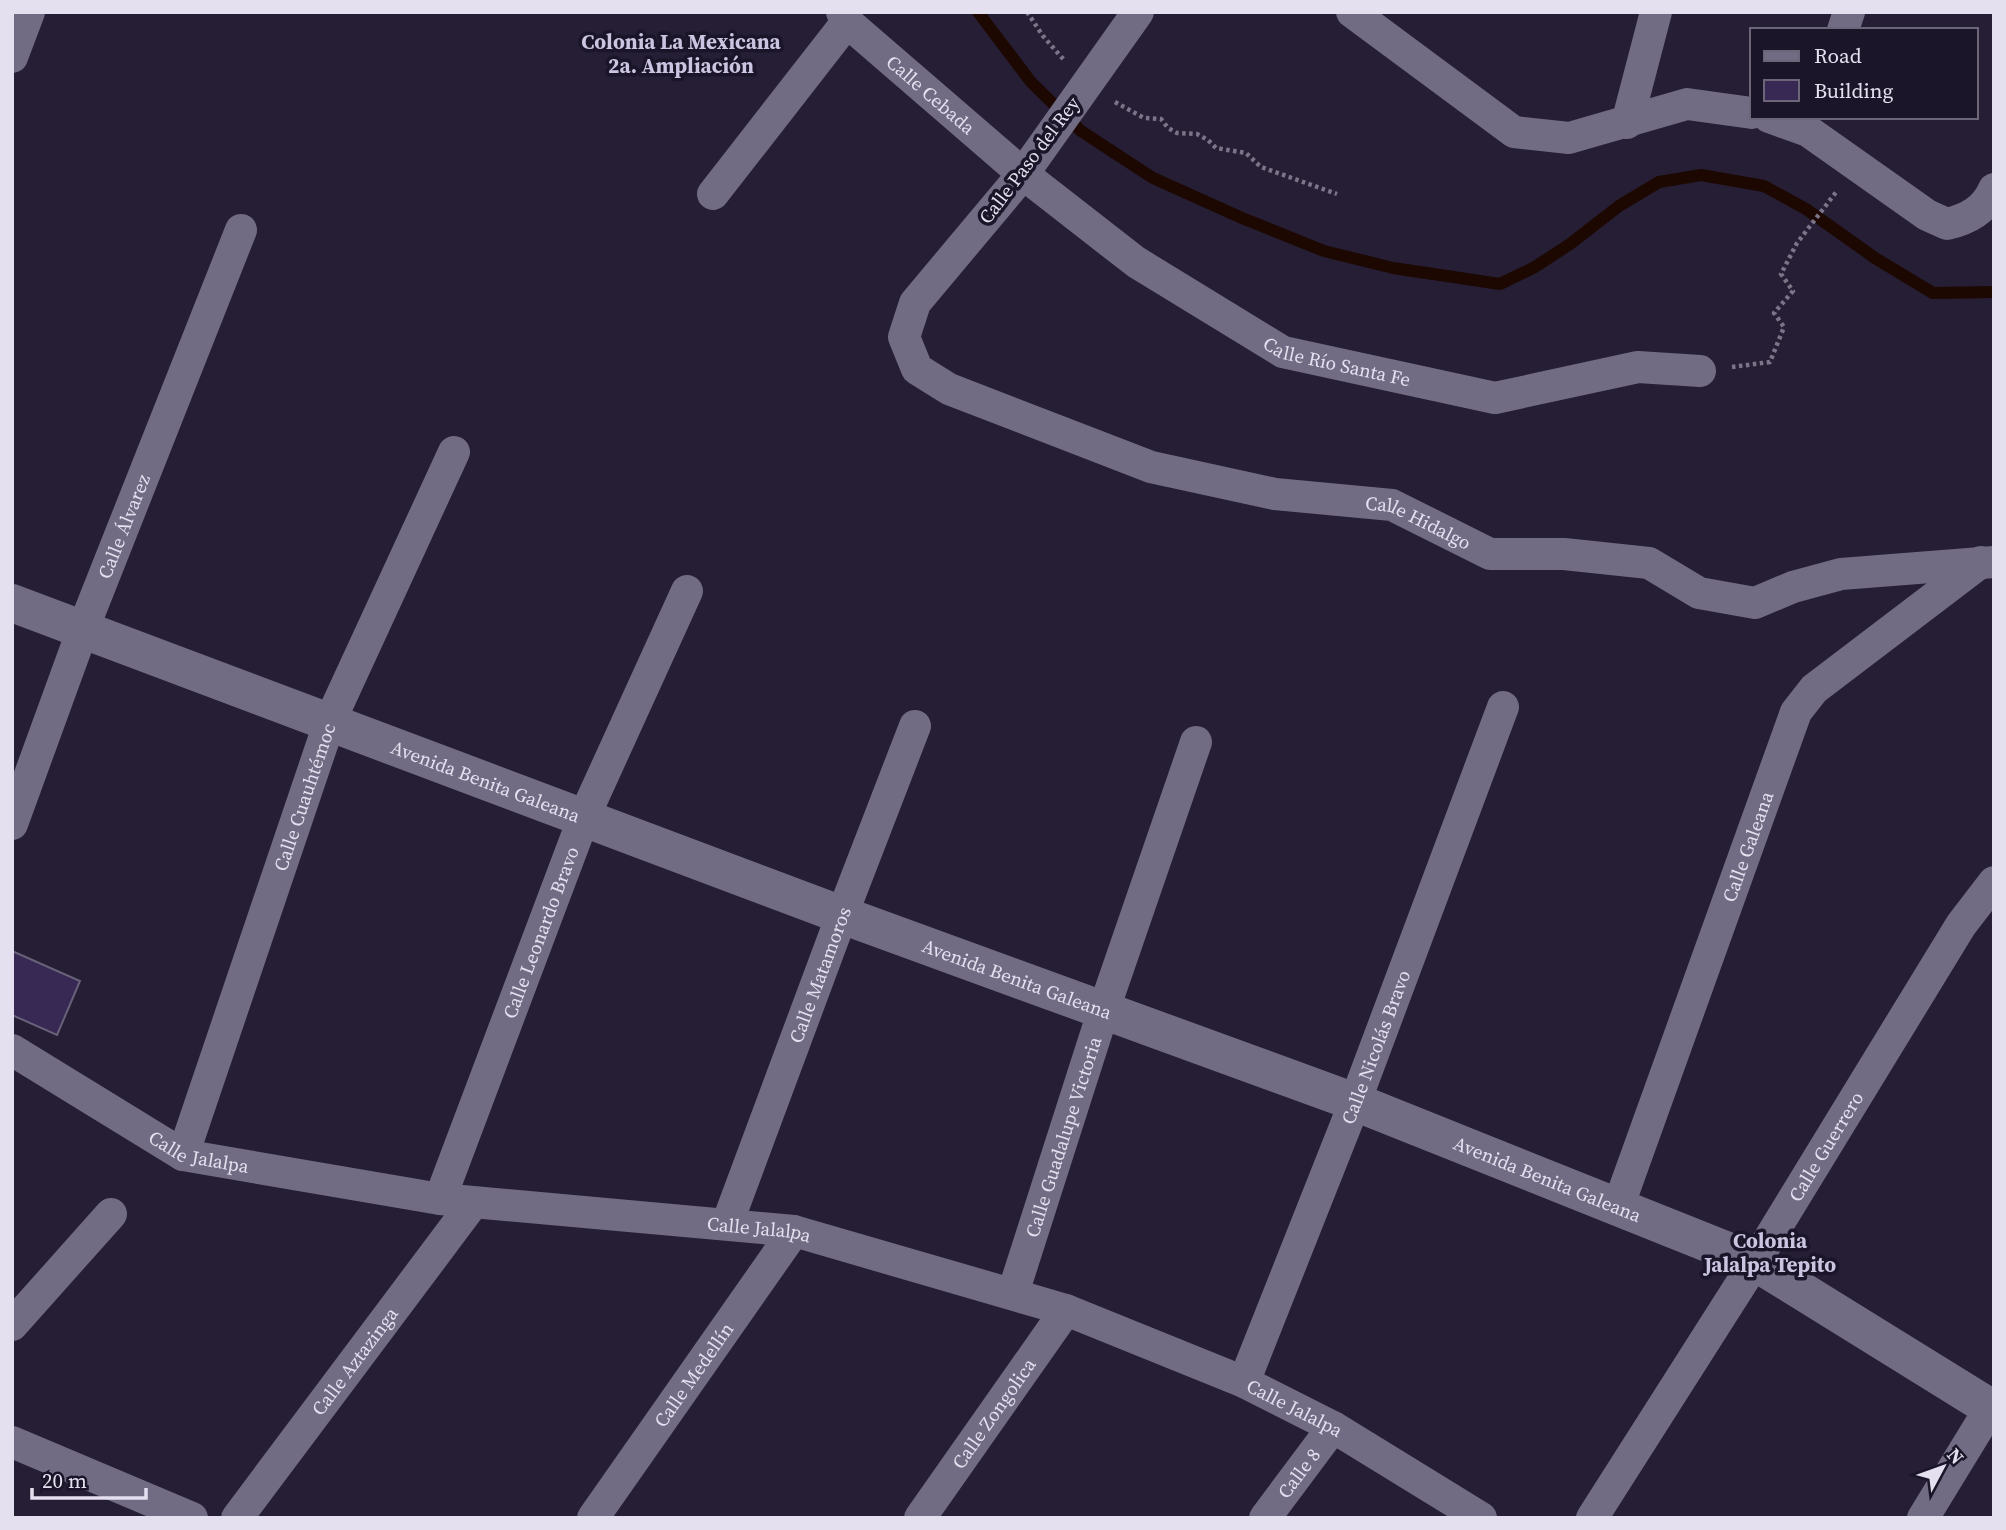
<svg xmlns="http://www.w3.org/2000/svg" width="2006" height="1530" viewBox="0 0 2006 1530" font-family="'Source Serif 4',serif">
<style>
.lines{fill:none;stroke-linecap:round;stroke-linejoin:round}
.stream{stroke:#1c0800;stroke-width:12}
.building{fill:#372854;stroke:#68617a;stroke-width:2}
.path{stroke:#7b7588;stroke-width:4.5;stroke-dasharray:3.5 3.5;stroke-linecap:butt}
.street{stroke:#726b84;stroke-width:32}
.secondary{stroke:#726b84;stroke-width:38}
.labels{text-anchor:middle;dominant-baseline:central;stroke-width:7;stroke-linejoin:round;paint-order:stroke}
.street-label{font-size:19px;fill:#e4e0ef;stroke:#1b1529}
.neighbourhood-label{font-size:21px;font-weight:bold;fill:#ccc5e1;stroke:#1b1529}
</style>
<rect width="100%" height="100%" fill="#251e34"/>
<g class="lines">
<!-- stream -->
<path class="stream" d="M978,12L1031,82L1081,131L1153,178L1242,218L1324,251L1393,268L1500,284L1535,267L1570,244L1619,206L1659,182L1701,175L1764,186L1806,209L1875,258L1933,293L1994,292"/>
</g>
<!-- building -->
<path class="building" d="M12,951L80,981L57,1035L12,1015Z"/>
<g class="lines">
<!-- path -->
<g class="path">
<path d="M1027,12L1043,36L1064,60"/>
<path d="M1115,102L1144,118L1161,119L1168,128L1177,133L1197,134L1208,140L1216,148L1246,153L1261,167L1337,194"/>
<path d="M1732,367L1770,362L1784,327L1774,313L1793,291L1781,274L1797,243L1837,191"/>
</g>
<!-- street -->
<g class="street">
<path id="s1" d="M842,12L847,22L1023,174L1136,262L1283,352L1495,398L1638,367L1700,371"/>
<path id="s2" d="M1138,12L1023,174L915,303L904,337L917,369L949,389L1151,467L1275,494L1392,505L1490,554H1564L1649,563L1699,593L1755,603L1793,587L1841,574L1994,562"/>
<path d="M1352,12L1514,132L1569,138L1687,104L1752,113"/>
<path d="M1843,30L1849,12"/>
<path d="M12,57L29,12"/>
<path d="M1769,117L1808,131L1927,215L1947,224C1968,219 1985,210 1994,189"/>
<path d="M1627,123L1656,12"/>
<path d="M713,194L847,22"/>
<path id="s3" d="M12,824L83,629L241,230"/>
<path id="s4" d="M12,1050L183,1155L440,1199L794,1231L1066,1310L1244,1382L1333,1427L1481,1518"/>
<path id="s5" d="M183,1155L330,721L454,452"/>
<path id="s6" d="M440,1199L584,817L687,591"/>
<path id="s7" d="M1618,1207L1796,712L1814,689L1981,562"/>
<path id="s8" d="M727,1224L842,915L915,726"/>
<path id="s9" d="M1013,1293L1104,1009L1196,742"/>
<path d="M12,1325L111,1214"/>
<path id="s10" d="M1244,1382L1355,1102L1503,707"/>
<path d="M12,1442L192,1518"/>
<path id="s11" d="M237,1518L473,1203"/>
<path id="s12" d="M593,1518L794,1231"/>
<path id="s13" d="M920,1518L1066,1310"/>
<path id="s14" d="M1265,1518L1333,1427"/>
<path id="s15" d="M1592,1518L1755,1262L1961,925L1994,882"/>
<path d="M1923,1518L1994,1402"/>
</g>
<!-- secondary -->
<path class="secondary" id="s16" d="M12,603L842,915L1355,1102L1755,1262L1994,1410"/>
</g>
<g class="labels">
<!-- street labels -->
<g class="street-label">
<text stroke="none"><textPath href="#s1" startOffset="122">Calle Cebada</textPath></text>
<text transform="translate(1029 160) rotate(-53)">Calle Paso del Rey</text>
<text stroke="none"><textPath href="#s1" startOffset="614">Calle Río Santa Fe</textPath></text>
<text stroke="none"><textPath href="#s2" startOffset="966">Calle Hidalgo</textPath></text>
<text stroke="none"><textPath href="#s3" startOffset="318">Calle Álvarez</textPath></text>
<text stroke="none"><textPath href="#s16" startOffset="506">Avenida Benita Galeana</textPath></text>
<text stroke="none"><textPath href="#s5" startOffset="378">Calle Cuauhtémoc</textPath></text>
<text stroke="none"><textPath href="#s7" startOffset="383">Calle Galeana</textPath></text>
<text stroke="none"><textPath href="#s6" startOffset="285">Calle Leonardo Bravo</textPath></text>
<text stroke="none"><textPath href="#s8" startOffset="266">Calle Matamoros</textPath></text>
<text stroke="none"><textPath href="#s16" startOffset="1073">Avenida Benita Galeana</textPath></text>
<text stroke="none"><textPath href="#s10" startOffset="360">Calle Nicolás Bravo</textPath></text>
<text stroke="none"><textPath href="#s9" startOffset="164">Calle Guadalupe Victoria</textPath></text>
<text stroke="none"><textPath href="#s15" startOffset="439">Calle Guerrero</textPath></text>
<text stroke="none"><textPath href="#s4" startOffset="215">Calle Jalalpa</textPath></text>
<text stroke="none"><textPath href="#s16" startOffset="1640">Avenida Benita Galeana</textPath></text>
<text stroke="none"><textPath href="#s4" startOffset="782">Calle Jalalpa</textPath></text>
<text stroke="none"><textPath href="#s11" startOffset="196">Calle Aztazinga</textPath></text>
<text stroke="none"><textPath href="#s12" startOffset="175">Calle Medellín</textPath></text>
<text stroke="none"><textPath href="#s4" startOffset="1349">Calle Jalalpa</textPath></text>
<text stroke="none"><textPath href="#s13" startOffset="128">Calle Zongolica</textPath></text>
<text stroke="none"><textPath href="#s14" startOffset="56">Calle 8</textPath></text>
</g>
<!-- neighbourhood labels -->
<g class="neighbourhood-label">
<text x="681" y="41">Colonia La Mexicana<tspan x="681" dy="24">2a. Ampliación</tspan></text>
<text x="1770" y="1240">Colonia<tspan x="1770" dy="24">Jalalpa Tepito</tspan></text>
</g>
</g>
<!-- border -->
<rect width="2006" height="1530" fill="none" stroke="#e4e0ef" stroke-width="28"/>
<!-- legend -->
<rect x="1750" y="28" width="228" height="91" fill="#1b1529" stroke="#6b6678" stroke-width="2"/>
<rect x="1764" y="51" width="35" height="10" fill="#726b84" stroke="#6b6678" stroke-width="2"/>
<text x="1814" y="63" font-size="21" fill="#e4e0ef">Road</text>
<rect x="1764" y="80" width="35" height="21" fill="#372854" stroke="#6b6678" stroke-width="2"/>
<text x="1814" y="98" font-size="21" fill="#e4e0ef">Building</text>
<!-- north arrow -->
<g transform="translate(1943 1467) rotate(49)" stroke="#1b1529" stroke-width="5" paint-order="stroke">
<path d="M0-5L12 26L0 18L-12 26Z" fill="#e4e0ef"/>
<text y="-10" font-size="19" font-weight="bold" text-anchor="middle" fill="#e4e0ef">N</text>
</g>
<!-- scale -->
<path d="M32 1488v10h114v-10" fill="none" stroke="#e4e0ef" stroke-width="3.5"/>
<text x="42" y="1488" font-size="21" fill="#e4e0ef" stroke="#1b1529" stroke-width="5" paint-order="stroke">20 m</text>
</svg>
